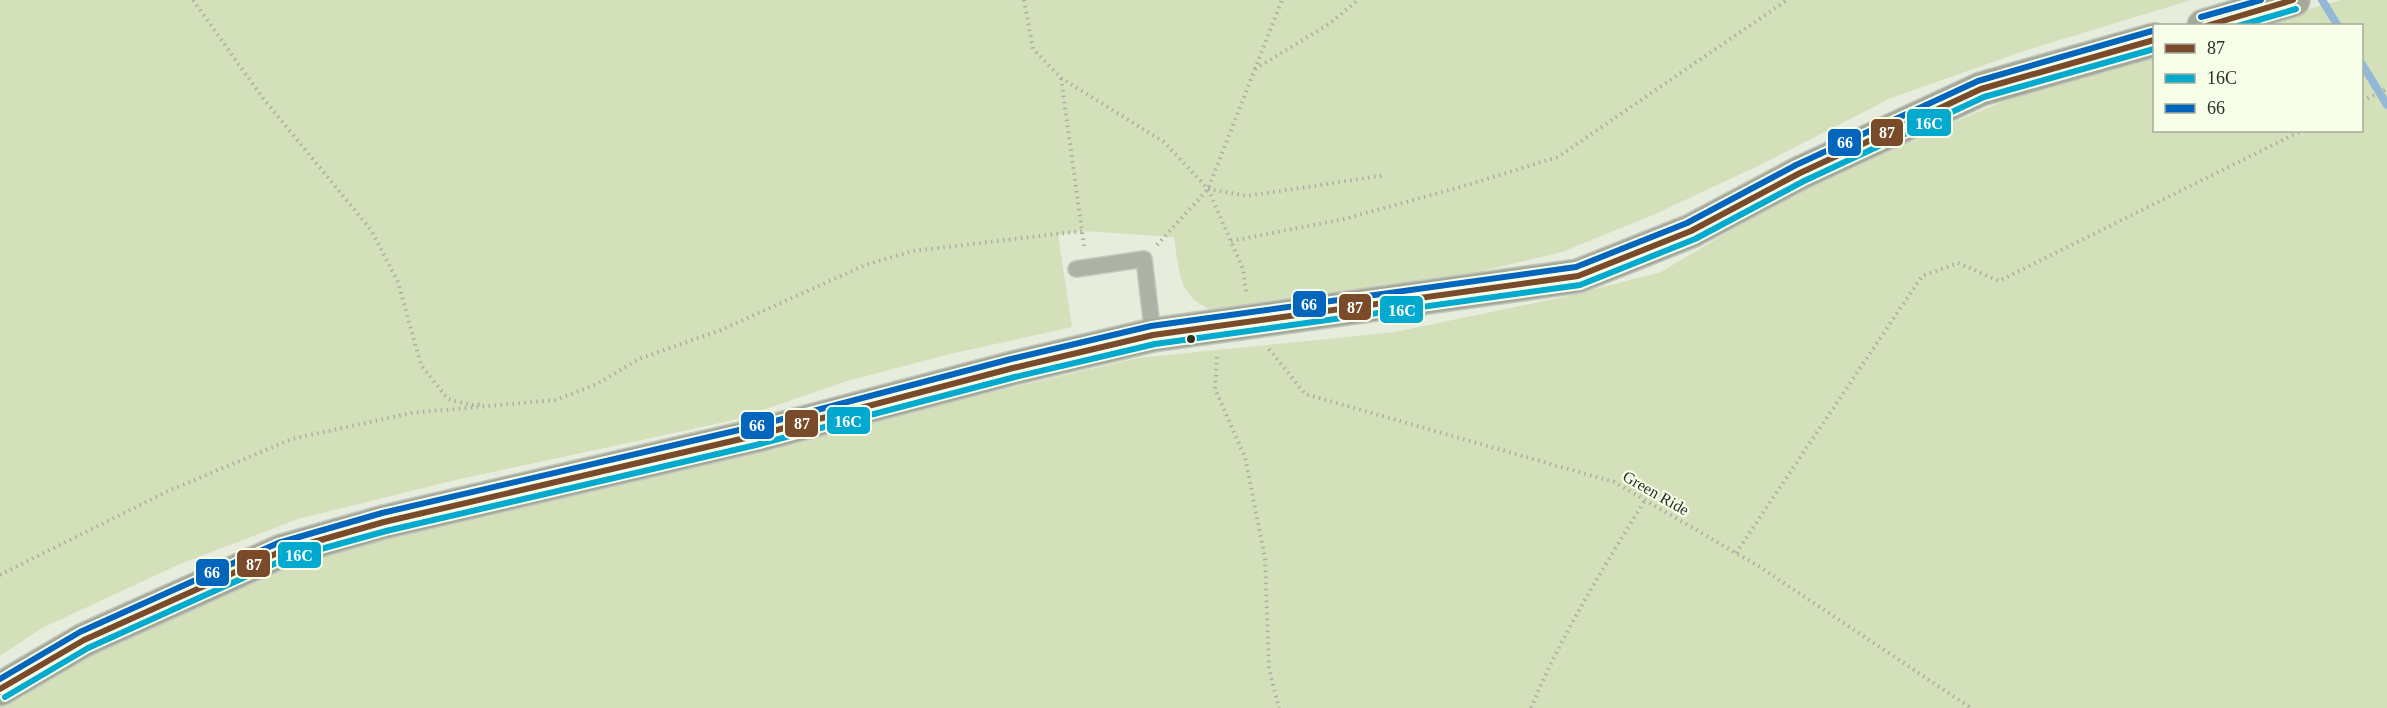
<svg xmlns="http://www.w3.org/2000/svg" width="2387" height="708" viewBox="0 0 2387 708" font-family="'Times New Roman',serif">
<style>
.green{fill:#d4e0b9}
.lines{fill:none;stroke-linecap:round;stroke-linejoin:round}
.stream{stroke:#94b9d6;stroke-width:8}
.lane-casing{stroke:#c4c8bd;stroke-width:18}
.primary-casing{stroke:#c4c8bd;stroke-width:36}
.path{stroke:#abafa4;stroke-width:4;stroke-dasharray:1.5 4.5;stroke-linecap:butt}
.lane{stroke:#aeb1a6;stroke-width:15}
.primary{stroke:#a5a99b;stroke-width:33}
.bus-1-casing{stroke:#f7ffe8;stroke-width:10}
.bus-2-casing{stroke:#f7ffe8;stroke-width:10}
.bus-3-casing{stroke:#f7ffe8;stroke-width:10}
.bus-1{stroke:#7a4b2a;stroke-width:6}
.bus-2{stroke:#00a9ce;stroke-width:6}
.bus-3{stroke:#0065bd;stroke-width:6}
.bus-dot{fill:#2b2f24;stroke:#f7ffe8;stroke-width:2}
.labels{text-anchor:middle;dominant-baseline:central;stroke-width:4.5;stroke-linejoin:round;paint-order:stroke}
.street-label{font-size:16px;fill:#2b2f24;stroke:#f7ffe8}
.line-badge{stroke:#f7ffe8;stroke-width:2}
.badge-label{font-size:16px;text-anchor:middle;font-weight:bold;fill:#fff}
</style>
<rect width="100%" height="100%" fill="#e7ecdc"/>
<!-- green -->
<g class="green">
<path d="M0,0H2191L2024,51L1891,98L1762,164L1653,215L1562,252L1424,285L1210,309C1177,296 1179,267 1174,237L1082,231L1058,235L1072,327L950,354L847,381L734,420L460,479L298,519L180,564L42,628L0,656Z"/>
<path d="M2341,0H2387V708H0V705L69,660L214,593L373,536L1138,358L1395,332L1564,297L1661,272L1777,203L1927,133L2047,84L2154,54V130H2362V26L2252,25Z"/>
</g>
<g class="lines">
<!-- stream -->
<g class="stream">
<path d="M2322,0L2338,26"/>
<path d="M2362,64L2387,105"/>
</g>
<defs>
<path id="lane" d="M1076,269L1144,259L1153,335"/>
<g id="primary">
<path d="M2204,26L2293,0"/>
<path d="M0,689L84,640L282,551L384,522L754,436L1013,368L1153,335L1578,276L1691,231L1800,173L1981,89L2154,40"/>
</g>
</defs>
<!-- lane casing -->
<use href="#lane" class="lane-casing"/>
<!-- primary casing -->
<use href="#primary" class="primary-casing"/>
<!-- path -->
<g class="path">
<path d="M193,0L262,97L371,230L398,282L421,365L448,399L471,405L481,404"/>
<path d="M1024,0L1033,49L1061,78L1164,142L1208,189L1243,269L1246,292"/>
<path d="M1255,69L1329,24L1358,0"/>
<path d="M1061,78L1084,246"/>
<path d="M2362,101L2387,89"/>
<path d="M1208,189L1247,196L1386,175"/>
<path d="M1231,241L1344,219L1464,186L1558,157L1787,0"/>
<path d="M1157,245L1208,189L1282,0"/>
<path d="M1269,349L1305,394L1614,482L1760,567L1971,708"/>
<path d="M1217,357L1215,389L1245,457L1265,558L1269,669L1279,708"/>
<path d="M1736,553L1922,276L1958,263L1999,281L2303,130"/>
<path d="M0,575L168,491L292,439L411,413L555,400L597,384L639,359L721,330L865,265L913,251L1082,231"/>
<path d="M1531,708C1561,635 1604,567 1645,500"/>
</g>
<!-- lane -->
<use href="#lane" class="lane"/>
<!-- primary -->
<use href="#primary" class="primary"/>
<defs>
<g id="bus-1">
<path d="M2206,26L2293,0"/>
<path d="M0,689L84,640L282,551L384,522L754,436L1013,368L1153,335L1578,276L1691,231L1800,173L1981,89L2154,40"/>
</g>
<g id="bus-2">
<path d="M2238,26L2296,9"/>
<path d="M5,697L88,648L285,559L386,531L756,445L1015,377L1155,344L1580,285L1695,239L1804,181L1984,97L2154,49"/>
</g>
<g id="bus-3">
<path d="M2201,17L2261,0"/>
<path d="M0,679L80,632L278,543L382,513L752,427L1011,359L1151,326L1576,267L1687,223L1796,165L1978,81L2152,31"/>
</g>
</defs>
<!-- bus-1 casing -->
<use href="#bus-1" class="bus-1-casing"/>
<!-- bus-2 casing -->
<use href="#bus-2" class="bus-2-casing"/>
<!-- bus-3 casing -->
<use href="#bus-3" class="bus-3-casing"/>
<!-- bus-1 -->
<use href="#bus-1" class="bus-1"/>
<!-- bus-2 -->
<use href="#bus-2" class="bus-2"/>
<!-- bus-3 -->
<use href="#bus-3" class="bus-3"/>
</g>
<!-- markers -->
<circle class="bus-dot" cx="1191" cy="339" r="5"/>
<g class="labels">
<!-- street labels -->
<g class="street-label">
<text transform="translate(1656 493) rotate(30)">Green Ride</text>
</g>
</g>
<g class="line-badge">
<rect x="1906" y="108" width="46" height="29" rx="6" fill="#00a9ce"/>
<rect x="1870" y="118" width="34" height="29" rx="6" fill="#7a4b2a"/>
<rect x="1827" y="128" width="35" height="29" rx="6" fill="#0065bd"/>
<rect x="1292" y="290" width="35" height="28" rx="6" fill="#0065bd"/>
<rect x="1338" y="293" width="34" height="28" rx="6" fill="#7a4b2a"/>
<rect x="1379" y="295" width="45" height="29" rx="6" fill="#00a9ce"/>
<rect x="826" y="406" width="45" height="29" rx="6" fill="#00a9ce"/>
<rect x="784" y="409" width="35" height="29" rx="6" fill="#7a4b2a"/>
<rect x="740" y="411" width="35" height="29" rx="6" fill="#0065bd"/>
<rect x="277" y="541" width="45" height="28" rx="6" fill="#00a9ce"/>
<rect x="236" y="549" width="35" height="29" rx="6" fill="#7a4b2a"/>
<rect x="195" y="558" width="35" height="29" rx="6" fill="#0065bd"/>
</g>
<g class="badge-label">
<text x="1929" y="129">16C</text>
<text x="1887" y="138">87</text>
<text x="1845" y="148">66</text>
<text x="1309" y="310">66</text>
<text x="1355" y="313">87</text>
<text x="1402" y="316">16C</text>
<text x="848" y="427">16C</text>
<text x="802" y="429">87</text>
<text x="757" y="431">66</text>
<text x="299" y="561">16C</text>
<text x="254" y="570">87</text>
<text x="212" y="578">66</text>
</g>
<!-- legend -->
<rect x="2153" y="24" width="210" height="108" fill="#f7ffe8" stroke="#a5ac9a" stroke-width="1.5"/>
<rect x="2165" y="44" width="30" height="9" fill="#7a4b2a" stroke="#a5ac9a" stroke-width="1.5"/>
<text x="2207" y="54" font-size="18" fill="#2b2f24">87</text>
<rect x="2165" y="74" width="30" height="9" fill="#00a9ce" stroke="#a5ac9a" stroke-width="1.5"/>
<text x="2207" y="84" font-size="18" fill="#2b2f24">16C</text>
<rect x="2165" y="104" width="30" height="9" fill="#0065bd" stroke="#a5ac9a" stroke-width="1.5"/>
<text x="2207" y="114" font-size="18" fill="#2b2f24">66</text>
</svg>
